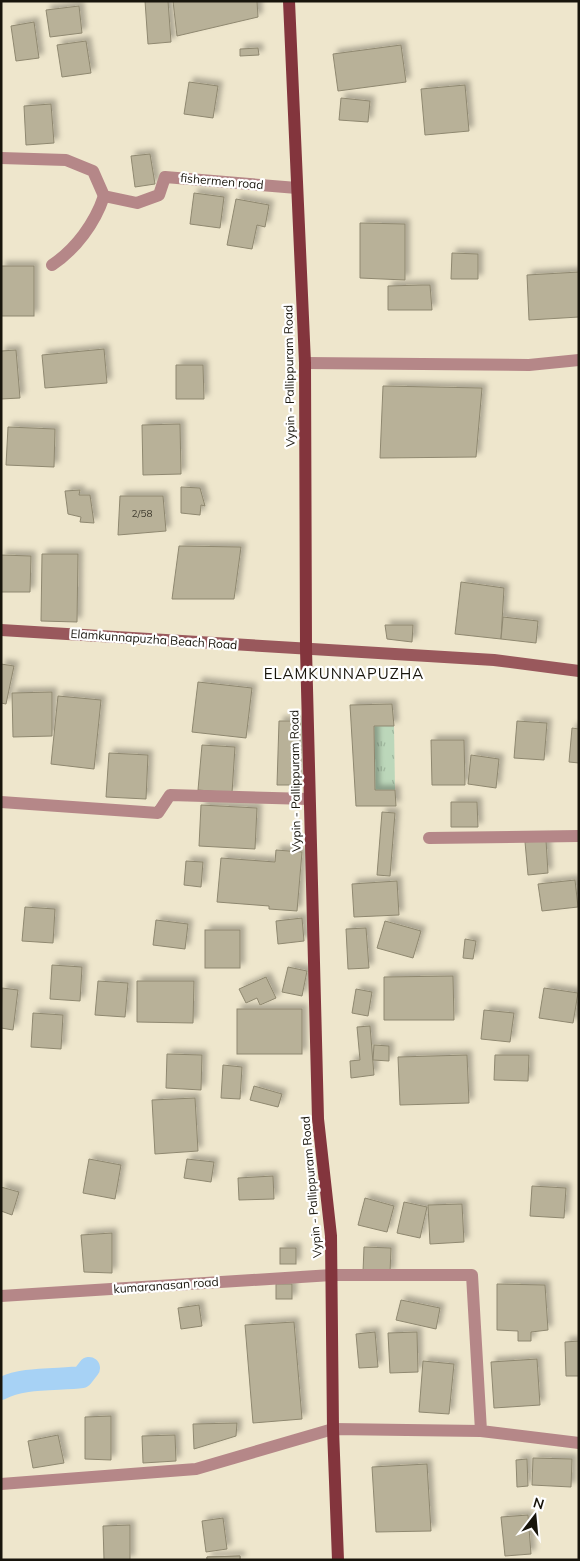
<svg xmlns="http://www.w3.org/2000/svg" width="580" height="1561" viewBox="0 0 580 1561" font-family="Mulish,sans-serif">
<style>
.grass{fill:url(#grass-tufts)}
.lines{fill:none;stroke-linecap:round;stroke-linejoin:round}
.canal{stroke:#a7d2f5;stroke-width:22}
.building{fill:#b8b198;stroke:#8f8870;filter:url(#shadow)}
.minor{stroke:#b58788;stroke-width:12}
.secondary{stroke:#99585c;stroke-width:12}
.primary{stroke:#83353d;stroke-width:12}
.labels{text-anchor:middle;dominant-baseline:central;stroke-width:4.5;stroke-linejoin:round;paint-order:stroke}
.number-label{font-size:10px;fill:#403c2f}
.street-label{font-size:12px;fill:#18150c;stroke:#fff}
.quarter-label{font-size:15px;letter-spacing:1px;fill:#18150c;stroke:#fff}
</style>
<defs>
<pattern id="grass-tufts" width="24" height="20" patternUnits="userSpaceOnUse" patternTransform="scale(1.25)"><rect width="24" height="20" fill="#bcd7ba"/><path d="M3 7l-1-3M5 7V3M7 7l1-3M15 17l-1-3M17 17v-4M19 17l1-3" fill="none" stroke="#a1b89f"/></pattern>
<filter id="shadow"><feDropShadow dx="4.5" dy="-4.5" stdDeviation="2.5" flood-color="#0004"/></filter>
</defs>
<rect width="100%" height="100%" fill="#eee6cc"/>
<!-- grass -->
<path class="grass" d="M374,726H394L395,790H375Z"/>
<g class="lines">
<!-- canal -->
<path class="canal" d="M1,1389C20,1377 60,1380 82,1377L89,1368"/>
</g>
<!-- building -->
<g class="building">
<path d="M145,1H168L171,42L148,44Z"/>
<path d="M173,1H257L258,17L177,36Z"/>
<path d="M79,6L82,33L50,37L46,10Z"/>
<path d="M34,22L39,58L16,61L11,26Z"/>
<path d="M86,41L91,73L62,77L57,45Z"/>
<path d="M401,45L406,82L338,91L333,54Z"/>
<path d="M258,48L259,55L240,56V49Z"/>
<path d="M189,82L218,86L213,118L184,114Z"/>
<path d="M465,85L469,131L425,135L421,89Z"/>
<path d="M341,98L370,101L368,122L339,120Z"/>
<path d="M51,104L54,143L26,145L24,106Z"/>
<path d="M150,154L155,184L135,187L131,156Z"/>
<path d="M194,193L224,197L220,228L190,224Z"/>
<path d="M236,199L269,205L265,227L257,225L252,249L227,245Z"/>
<path d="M360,223L405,224V280L360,278Z"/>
<path d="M452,253L478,254V279H451Z"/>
<rect x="1" y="266" width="33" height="50"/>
<path d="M579,272V317L529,320L527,275Z"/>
<path d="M422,285H430L432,310H388V286Z"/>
<path d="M104,349L107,383L45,388L42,355Z"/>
<path d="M16,350L20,398L1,399V351Z"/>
<path d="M176,365H203L204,399H176Z"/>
<path d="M383,386L482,388L476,457L380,458Z"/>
<path d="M180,424L181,474L143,475L142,425Z"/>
<path d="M8,427L55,429L54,467L6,465Z"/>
<path d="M181,487L200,488L205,506L201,505L200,515L181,513Z"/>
<path d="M80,490L79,495H90L94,523L80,522L81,517L68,514L65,491Z"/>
<path d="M120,496H163L166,531L118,535Z"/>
<path d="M179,546L241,547L234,599H172Z"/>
<path d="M42,554H78L77,622L41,621Z"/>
<path d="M1,555L31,556L30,592H1Z"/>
<path d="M461,582L504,588L501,639L455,634Z"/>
<path d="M503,617L538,621L536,643L501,639Z"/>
<path d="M385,625H413L412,642L387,639Z"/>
<path d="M1,664L14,666L6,704L1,703Z"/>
<path d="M198,682L252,688L246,738L192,732Z"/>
<path d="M52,692V736L13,737L12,693Z"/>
<path d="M58,696L101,700L94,769L51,764Z"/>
<path d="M392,704L394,726H374L375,790H395L396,806H356L350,705Z"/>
<path d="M279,721H300L298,785H277Z"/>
<path d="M517,721L547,723L544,760L514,758Z"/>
<path d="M572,728L579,729V763L569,762Z"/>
<path d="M431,740H464L465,785H432Z"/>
<path d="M202,745L235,747L232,793L198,790Z"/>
<path d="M109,753L148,755L146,799L106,797Z"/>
<path d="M471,755L499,759L496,788L468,784Z"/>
<path d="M451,802H477L478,827H451Z"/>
<path d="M201,805L257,808L255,849L199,846Z"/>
<path d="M382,812L395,813L390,876L377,875Z"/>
<path d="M546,840L548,873L528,875L525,842Z"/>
<path d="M276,850L302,852L297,911L269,909V906L217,902L221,858L275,862Z"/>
<path d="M186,861L203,862L201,887L184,885Z"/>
<path d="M575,880L578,907L542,911L538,884Z"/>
<path d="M397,881L399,915L354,917L352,884Z"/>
<path d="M25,907L55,909L53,943L22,941Z"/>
<path d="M302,918L304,941L278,944L276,921Z"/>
<path d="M156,920L188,924L185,949L153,945Z"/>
<path d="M385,921L421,931L413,958L377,948Z"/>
<path d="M366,928L369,968L348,969L346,929Z"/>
<rect x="205" y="930" width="35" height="38"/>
<path d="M465,939L476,941L473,959L463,958Z"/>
<path d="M52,965L82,967L80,1001L50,999Z"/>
<path d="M288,967L307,971L302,996L282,992Z"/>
<path d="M453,976L454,1020H384V977Z"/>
<path d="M266,977L276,998L260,1005L257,998L246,1003L239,989Z"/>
<path d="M98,981L128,983L125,1017L95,1015Z"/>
<path d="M137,981H194L193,1023L137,1022Z"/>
<path d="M2,988L18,990L13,1030L1,1028Z"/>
<path d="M544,988L578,993L573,1023L539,1018Z"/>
<path d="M356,989L372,992L368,1016L352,1013Z"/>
<rect x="237" y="1009" width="65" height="45"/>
<path d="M484,1010L514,1013L510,1042L481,1039Z"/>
<path d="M33,1013L63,1015L61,1049L31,1047Z"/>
<path d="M370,1026L374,1075L351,1078L350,1061L360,1060L357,1027Z"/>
<path d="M374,1045L389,1046V1061L373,1060Z"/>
<path d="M167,1054L202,1055L201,1090L166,1088Z"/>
<path d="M467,1055L469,1103L400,1105L398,1057Z"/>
<path d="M495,1055H529L528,1081L494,1080Z"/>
<path d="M223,1065L242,1067L240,1099L221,1098Z"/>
<path d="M254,1086L282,1094L278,1107L250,1100Z"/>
<path d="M195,1098L198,1151L155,1154L152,1100Z"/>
<path d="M89,1159L121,1165L115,1199L83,1193Z"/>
<path d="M187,1159L214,1162L211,1182L184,1178Z"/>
<path d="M273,1176L274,1199L239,1200L238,1178Z"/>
<path d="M532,1186L566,1188L564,1218L530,1216Z"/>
<path d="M1,1187L19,1192L12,1215L1,1211Z"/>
<path d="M365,1198L394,1206L387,1232L358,1225Z"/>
<path d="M404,1202L427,1207L420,1238L397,1233Z"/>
<path d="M462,1204L464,1242L430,1244L428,1205Z"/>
<path d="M112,1233V1273L84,1272L81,1235Z"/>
<path d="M364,1247L391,1248L390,1273L363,1272Z"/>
<rect x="280" y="1248" width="16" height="16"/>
<rect x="276" y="1284" width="16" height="15"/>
<path d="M497,1284L545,1285L548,1330L531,1332V1341H518V1331L497,1330Z"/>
<path d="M401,1300L440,1308L436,1329L396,1320Z"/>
<path d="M199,1305L202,1326L181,1329L178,1308Z"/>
<path d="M294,1322L302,1419L253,1423L245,1325Z"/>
<path d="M375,1332L378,1367L359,1368L356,1334Z"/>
<path d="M417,1332L418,1372L390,1373L388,1333Z"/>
<path d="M579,1341V1376H566L565,1342Z"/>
<path d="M537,1359L540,1405L494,1408L491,1362Z"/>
<path d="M423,1361L454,1364L449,1414L419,1412Z"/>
<path d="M111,1416V1460L85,1459V1417Z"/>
<path d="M237,1423L236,1436L194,1449L193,1424Z"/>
<path d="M58,1435L64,1463L33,1468L28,1441Z"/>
<path d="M175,1435L176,1461L143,1463L142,1436Z"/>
<path d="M533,1458L572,1459L571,1487L532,1485Z"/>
<path d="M527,1459L528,1486L517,1487L516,1460Z"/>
<path d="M427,1464L431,1531L376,1532L372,1467Z"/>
<path d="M528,1515L531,1554L505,1556L501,1517Z"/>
<path d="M223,1518L227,1549L206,1552L202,1521Z"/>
<path d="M130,1525V1560H104L103,1526Z"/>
<path d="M240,1556V1560H207V1557Z"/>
<path d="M240,1556V1560H207V1557Z"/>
</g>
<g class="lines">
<!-- minor -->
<g class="minor">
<path d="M1,158L66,160L93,171L104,196L137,203L159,195L165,177L297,188"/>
<path d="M52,265C76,249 95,223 104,196"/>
<path d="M305,363L529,365L579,360"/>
<path d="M1,802L158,813L170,795L309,799"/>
<path d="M429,838L579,836"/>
<path d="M1,1296L332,1275H472L481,1431L579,1443"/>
<path d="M1,1484L196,1469L333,1429L481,1431"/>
</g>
<!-- secondary -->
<path class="secondary" d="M1,630L494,660L579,671"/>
<!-- primary -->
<path class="primary" d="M289,1L305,363L306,649L318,1119L331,1236L333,1429L338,1560"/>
</g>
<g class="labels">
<!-- number labels -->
<g class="number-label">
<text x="142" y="513">2/58</text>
</g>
<!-- street labels -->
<g class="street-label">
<text transform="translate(222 181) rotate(5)">fishermen road</text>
<text transform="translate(289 376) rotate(-91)">Vypin - Pallippuram Road</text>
<text transform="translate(154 639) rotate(4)">Elamkunnapuzha Beach Road</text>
<text transform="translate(295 781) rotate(-91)">Vypin - Pallippuram Road</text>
<text transform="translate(311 1187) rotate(-95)">Vypin - Pallippuram Road</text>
<text transform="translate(166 1285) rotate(-4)">kumaranasan road</text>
</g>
<!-- quarter labels -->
<g class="quarter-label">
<text x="344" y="673">ELAMKUNNAPUZHA</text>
</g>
</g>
<!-- border -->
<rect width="580" height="1561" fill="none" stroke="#18150c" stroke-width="5"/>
<!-- north arrow -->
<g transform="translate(535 1516) rotate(16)" stroke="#ffffff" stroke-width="4" paint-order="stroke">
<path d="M0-4L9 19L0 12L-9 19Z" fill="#18150c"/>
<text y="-8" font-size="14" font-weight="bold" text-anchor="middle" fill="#18150c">N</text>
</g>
</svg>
